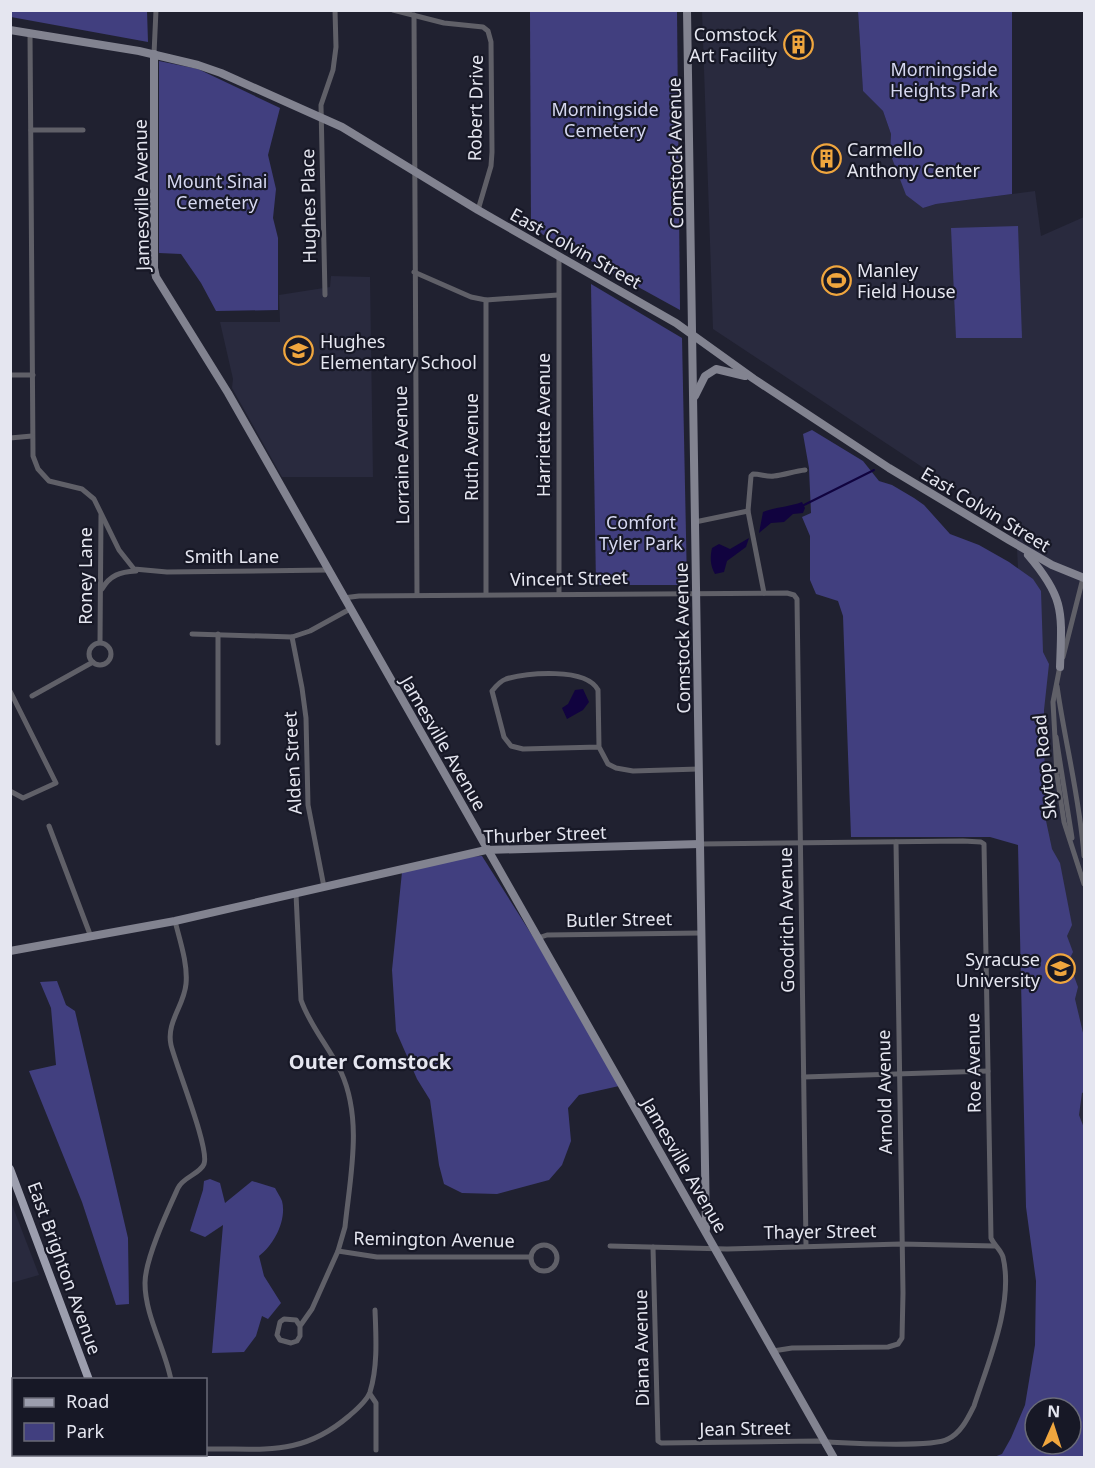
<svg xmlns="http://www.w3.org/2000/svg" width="1095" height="1468" viewBox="0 0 1095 1468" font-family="'Noto Sans',sans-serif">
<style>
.built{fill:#292a3e}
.green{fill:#413f7f;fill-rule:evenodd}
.water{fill:#11033f}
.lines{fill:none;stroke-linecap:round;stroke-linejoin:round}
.stream{stroke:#11033f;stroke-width:2}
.street{stroke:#606068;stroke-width:5}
.secondary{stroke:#828390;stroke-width:8}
.primary{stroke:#9c9eae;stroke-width:8}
.labels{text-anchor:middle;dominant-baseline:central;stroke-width:4.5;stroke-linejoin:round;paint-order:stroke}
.poi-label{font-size:18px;fill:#e5e6f0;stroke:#171826;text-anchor:start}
.park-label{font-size:18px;fill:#d6d8f0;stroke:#171826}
.street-label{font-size:18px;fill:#e5e6f0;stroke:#171826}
.neighbourhood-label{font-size:20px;font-weight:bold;fill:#e5e6f0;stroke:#171826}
</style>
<rect width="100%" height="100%" fill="#202130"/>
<!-- built -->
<g class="built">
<path d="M702,11H858L863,91L883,111L891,134L890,153L923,208L936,204L1035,191L1041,236L1084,217V1457L1071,1444V1408H1061L1016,529L713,329Z"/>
<path d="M331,276L370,277L373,477H282L232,388L233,379L220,322H280L279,295L330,287Z"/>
<path d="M11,1202L39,1275L11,1283H10Z"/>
</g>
<!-- green -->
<g class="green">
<path d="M10,11H147L148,42L11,17Z"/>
<path d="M530,11H677L680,310L531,228Z"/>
<path d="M858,11H1012V194L936,204L923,208L906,195L890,153L891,134L883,111L863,91Z"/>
<path d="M159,61L198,69L280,108L268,155L276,189L273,218L278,238V310L216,311L201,283L181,254L159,253Z"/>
<path d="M1018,226L1022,338H956L951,228Z"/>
<path d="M591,284L682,338L687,585H596Z"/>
<path d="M812,430L863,461L879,481L892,485L914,498L924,505L950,534L979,545L1009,562L1033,579L1041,591L1043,652L1049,664L1044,710L1045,816L1052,849L1060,863L1072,925L1067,936L1073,952L1070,958L1071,968L1078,987L1075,999L1084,1037V1092L1082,1093L1079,1115L1084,1128V1457H994L1002,1454L1011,1438L1025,1405L1035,1345L1036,1281L1026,1207L1018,845L990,837H851L843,616L838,601L816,594L810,580V536L802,517L811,513L809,468L803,434ZM1035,1408H1071V1444H1035Z"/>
<path d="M482,856L537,943L619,1086L579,1095L568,1108L571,1141L562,1165L549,1180L497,1194L462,1193L444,1184L439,1165L430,1100L417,1079L396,1031L392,970L402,872L463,857Z"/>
<path d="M57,981L66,1005L75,1011L128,1238L129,1304L116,1305L82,1202L29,1071L56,1065L51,1008L40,982Z"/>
<path d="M210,1179L220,1183L225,1203L252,1181L275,1188C277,1192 280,1196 282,1201C287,1220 274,1245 259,1256L264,1276L281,1303L268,1319L262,1316L256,1336L244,1352L212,1353L223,1225L205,1237L190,1231L203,1190L204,1181Z"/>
</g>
<!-- water -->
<g class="water">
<path d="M802,502L805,508L803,513L793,514L784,522L771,523L759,533L763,512C775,507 789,507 802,502Z"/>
<path d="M749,538L746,547L727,561L724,572L715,574C710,565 710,557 712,548L719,544L730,549Z"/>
<path d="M583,689L589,702L583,710L567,719L562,708L568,704L575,690Z"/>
</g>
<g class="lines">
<!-- stream -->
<path class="stream" d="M804,505L874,470"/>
<!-- street -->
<g class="street">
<path d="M393,10L444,23L483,27L488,31L491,42L492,152L491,166L478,210"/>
<path d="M414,15L417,595"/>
<path d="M30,33L33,456L38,469L49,481L82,489L94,499L119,550L134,569L167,572L328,570"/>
<path d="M154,54L156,10"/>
<path d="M31,130H83"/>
<path d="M559,256V594"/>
<path d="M414,272L471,297L486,300L558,295"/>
<path d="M325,295L321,105L333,70L336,47L335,10"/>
<path d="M486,300V594"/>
<path d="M10,375H33"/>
<path d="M10,438L32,436"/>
<path d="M695,522L748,511"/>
<path d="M102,589C110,575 120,572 136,571"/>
<path d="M764,593L748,511L751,476L753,474C761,474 767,477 774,476C784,475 795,471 805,470"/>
<path d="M343,598L359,596L787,593L794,595L797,599L806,1246"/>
<path d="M192,634L292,637L310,631L350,609"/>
<path d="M218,634V743"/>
<path d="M292,637L302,688L306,718L308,805L324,887"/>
<path d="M100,642L101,515"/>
<circle cx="100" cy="654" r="11"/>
<path d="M1063,657L1083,578"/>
<path d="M1060,666L1053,702L1057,775L1064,822L1084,884"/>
<path d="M1057,686C1065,743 1080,799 1084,856"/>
<path d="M10,691L56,783L23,798L10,791"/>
<path d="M32,696L93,662"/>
<path d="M1056,737L1072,838"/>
<path d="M599,747L523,749L511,746L504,737L492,691C496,686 500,681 506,679C527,673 586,667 598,690L599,747L608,764L616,768L633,771L699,769"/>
<path d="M49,826L91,937"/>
<path d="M296,894L301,1000C310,1026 329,1047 341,1072C363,1120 350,1177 345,1227L338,1251L312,1309L300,1326V1336L297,1341L291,1343L280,1340L277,1335L280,1322L284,1319L296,1320L300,1326"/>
<path d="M538,938L547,935L701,933"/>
<path d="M804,1077L988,1071"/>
<circle cx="544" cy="1258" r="13"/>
<path d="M610,1246L727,1249L901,1244L995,1246"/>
<path d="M653,1247L658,1441L661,1443L817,1441C839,1443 932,1448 948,1439C961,1433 968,1418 974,1406C988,1363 1014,1303 1003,1257C1001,1250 994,1245 991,1238L984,844L981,842L963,841L700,844"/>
<path d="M338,1251L377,1257H530"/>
<path d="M773,1351L792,1348L888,1347L898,1344L902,1338L903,1293L896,842"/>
<path d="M171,1380C165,1348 145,1316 145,1283C145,1259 168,1210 178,1188C183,1177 200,1174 204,1164C210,1149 176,1066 171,1045C166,1022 184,1006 186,984C188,964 180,941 175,921"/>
<path d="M370,1394L376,1403V1450"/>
<path d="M206,1449C264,1448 301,1457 349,1416C356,1410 367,1401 370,1392C378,1366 376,1336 375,1310"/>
</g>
<!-- secondary -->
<g class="secondary">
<path d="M687,10L706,1229"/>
<path d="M10,30L139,51L198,65L221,73L342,127L478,210L676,323L754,379L889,468L1009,540L1052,565L1084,578"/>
<path d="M154,54V268L156,277L228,393L834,1458"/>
<path d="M695,396L705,376L716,369L745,376"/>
<path d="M1028,555C1065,598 1062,612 1060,667"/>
<path d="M10,951L175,921L486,850L700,844"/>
</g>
<!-- primary -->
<g class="primary">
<path d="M10,1169L89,1380"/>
<path d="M118,1454L119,1458"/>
</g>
</g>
<!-- icons -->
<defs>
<symbol id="building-ring" viewBox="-11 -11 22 22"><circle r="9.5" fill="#171826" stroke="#f0a63e" stroke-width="1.5"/><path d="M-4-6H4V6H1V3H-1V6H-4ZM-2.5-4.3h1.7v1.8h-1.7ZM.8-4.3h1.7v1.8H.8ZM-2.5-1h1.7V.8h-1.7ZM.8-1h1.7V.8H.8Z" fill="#f0a63e"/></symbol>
<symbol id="stadium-ring" viewBox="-11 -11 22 22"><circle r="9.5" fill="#171826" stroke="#f0a63e" stroke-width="1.5"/><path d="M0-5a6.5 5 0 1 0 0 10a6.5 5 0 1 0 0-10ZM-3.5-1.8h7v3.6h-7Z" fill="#f0a63e"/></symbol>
<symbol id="school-ring" viewBox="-11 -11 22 22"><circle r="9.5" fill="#171826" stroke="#f0a63e" stroke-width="1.5"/><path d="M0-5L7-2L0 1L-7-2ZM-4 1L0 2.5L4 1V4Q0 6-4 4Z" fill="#f0a63e"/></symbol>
<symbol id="university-ring" viewBox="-11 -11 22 22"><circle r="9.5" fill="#171826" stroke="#f0a63e" stroke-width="1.5"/><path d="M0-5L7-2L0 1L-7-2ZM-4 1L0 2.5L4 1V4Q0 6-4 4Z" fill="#f0a63e"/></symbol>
</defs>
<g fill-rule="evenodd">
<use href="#building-ring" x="782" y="28" width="33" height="33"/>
<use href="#building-ring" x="810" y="142" width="33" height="33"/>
<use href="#stadium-ring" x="820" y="264" width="33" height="33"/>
<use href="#school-ring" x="282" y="334" width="33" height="33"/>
<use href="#university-ring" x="1044" y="952" width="33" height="33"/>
</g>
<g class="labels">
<!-- poi labels -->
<g class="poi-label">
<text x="777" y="34" text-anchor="end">Comstock<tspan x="777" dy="21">Art Facility</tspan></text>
<text x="847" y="149">Carmello<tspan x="847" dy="21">Anthony Center</tspan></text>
<text x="857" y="270">Manley<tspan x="857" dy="21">Field House</tspan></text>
<text x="320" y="341">Hughes<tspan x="320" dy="21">Elementary School</tspan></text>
<text x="1040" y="959" text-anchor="end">Syracuse<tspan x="1040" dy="21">University</tspan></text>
</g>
<!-- park labels -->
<g class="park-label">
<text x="944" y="69">Morningside<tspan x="944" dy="21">Heights Park</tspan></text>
<text x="605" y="109">Morningside<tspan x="605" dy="21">Cemetery</tspan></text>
<text x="217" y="181">Mount Sinai<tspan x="217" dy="21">Cemetery</tspan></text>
<text x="641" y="522">Comfort<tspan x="641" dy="21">Tyler Park</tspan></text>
</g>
<!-- street labels -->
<g class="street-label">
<text transform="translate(475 108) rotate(-89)">Robert Drive</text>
<text transform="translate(675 153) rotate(-91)">Comstock Avenue</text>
<text transform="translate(141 195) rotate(-91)">Jamesville Avenue</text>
<text transform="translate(308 206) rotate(-91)">Hughes Place</text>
<text transform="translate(576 248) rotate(29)">East Colvin Street</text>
<text transform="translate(543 425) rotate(-90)">Harriette Avenue</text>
<text transform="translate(471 447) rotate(-90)">Ruth Avenue</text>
<text transform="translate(401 455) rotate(-91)">Lorraine Avenue</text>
<text transform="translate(986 509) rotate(31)">East Colvin Street</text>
<text x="232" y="556">Smith Lane</text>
<text transform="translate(85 576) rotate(-90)">Roney Lane</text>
<text transform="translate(569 578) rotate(-1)">Vincent Street</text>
<text transform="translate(682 638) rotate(-91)">Comstock Avenue</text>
<text transform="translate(444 743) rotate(60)">Jamesville Avenue</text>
<text transform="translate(292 763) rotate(-93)">Alden Street</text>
<text transform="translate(1044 767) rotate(-96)">Skytop Road</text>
<text transform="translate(545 834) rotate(-2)">Thurber Street</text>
<text transform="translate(619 919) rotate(-1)">Butler Street</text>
<text transform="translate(786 920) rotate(-91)">Goodrich Avenue</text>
<text transform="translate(973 1063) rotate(-91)">Roe Avenue</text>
<text transform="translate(884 1092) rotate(-91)">Arnold Avenue</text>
<text transform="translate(685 1165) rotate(60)">Jamesville Avenue</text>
<text transform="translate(820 1231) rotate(-1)">Thayer Street</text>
<text transform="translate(434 1239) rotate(1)">Remington Avenue</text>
<text transform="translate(65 1268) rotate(70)">East Brighton Avenue</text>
<text transform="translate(641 1348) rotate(-91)">Diana Avenue</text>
<text transform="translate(745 1428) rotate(-1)">Jean Street</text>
</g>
<!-- neighbourhood labels -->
<g class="neighbourhood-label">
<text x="370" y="1061">Outer Comstock</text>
</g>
</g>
<!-- border -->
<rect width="1095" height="1468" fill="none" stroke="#e5e6f0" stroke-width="24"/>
<!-- legend -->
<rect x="12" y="1378" width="195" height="78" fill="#171826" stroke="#696a77" stroke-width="1.5"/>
<rect x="24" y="1398" width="30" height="9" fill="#9c9eae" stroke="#696a77" stroke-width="1.5"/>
<text x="66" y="1408" font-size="18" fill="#e5e6f0">Road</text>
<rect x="24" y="1423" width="30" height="18" fill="#413f7f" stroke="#696a77" stroke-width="1.5"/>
<text x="66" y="1438" font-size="18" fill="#e5e6f0">Park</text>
<!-- north arrow -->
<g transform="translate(1053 1426) rotate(3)"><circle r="28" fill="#171826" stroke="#696a77" stroke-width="1.5"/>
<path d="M0-4.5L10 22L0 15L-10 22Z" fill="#f0a63e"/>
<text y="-9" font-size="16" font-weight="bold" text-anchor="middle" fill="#e5e6f0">N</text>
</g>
</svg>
